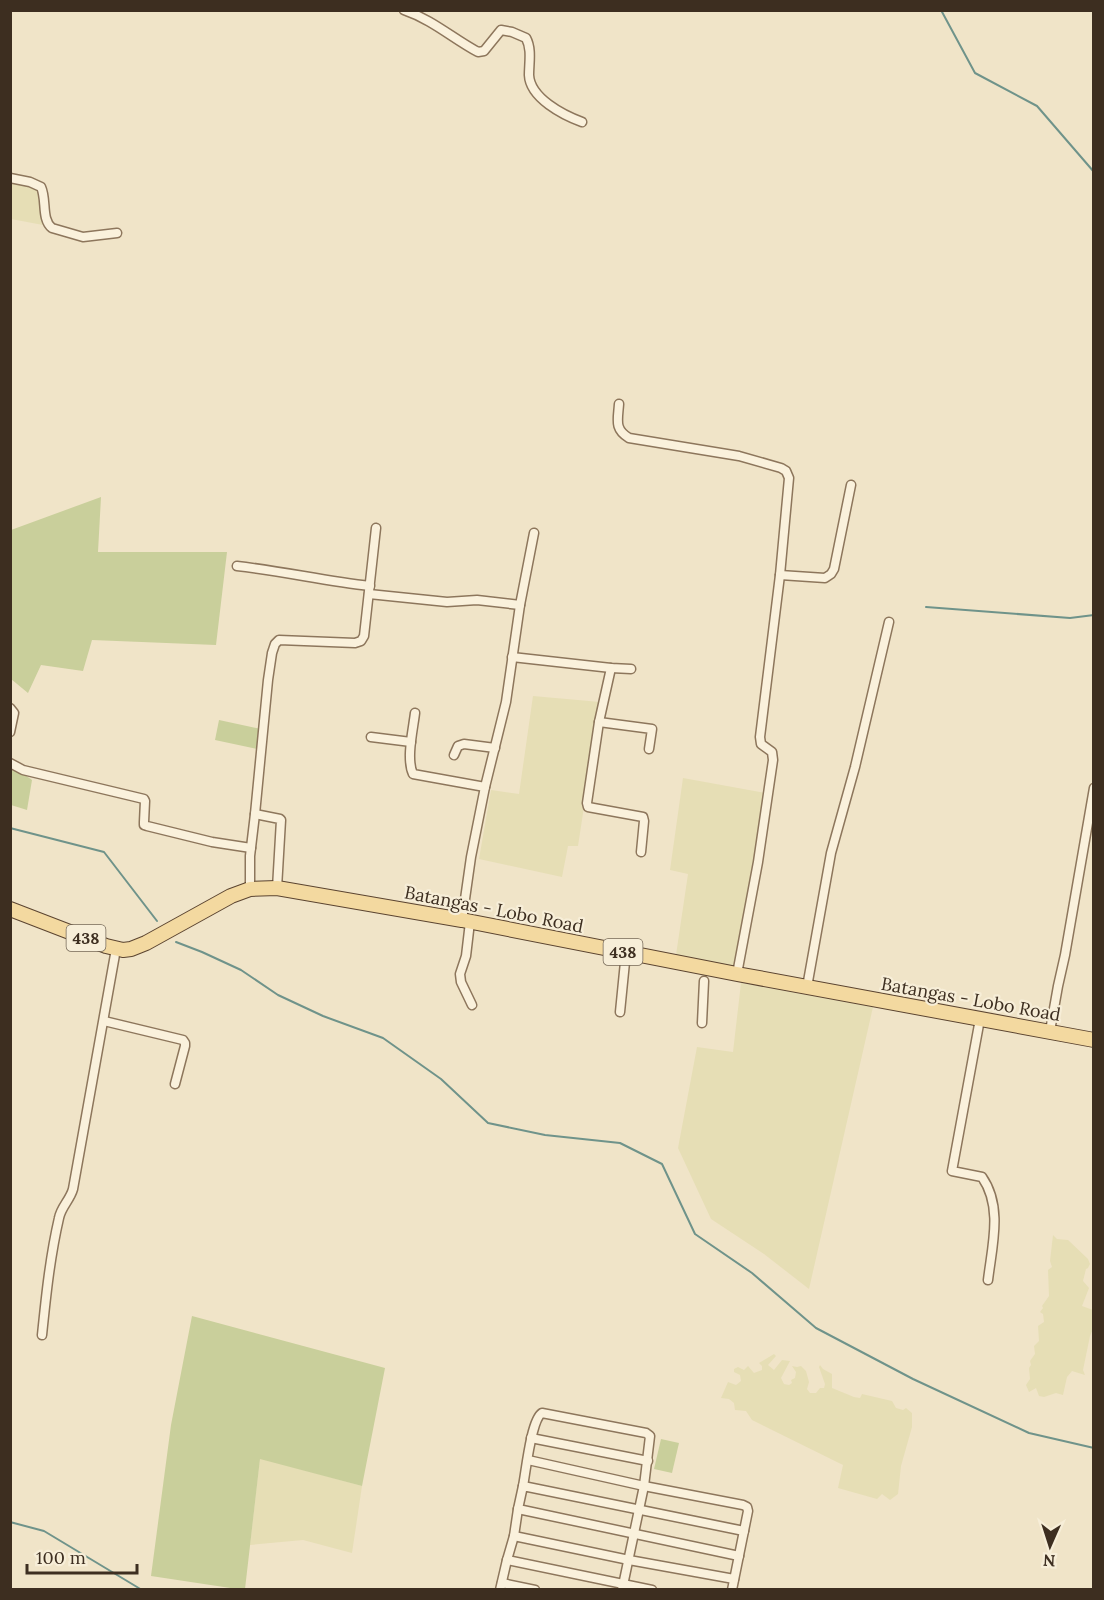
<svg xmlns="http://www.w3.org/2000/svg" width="1104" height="1600" viewBox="0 0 1104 1600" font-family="Lora,serif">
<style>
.farmland{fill:#e6deb5}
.green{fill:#c9cf9b}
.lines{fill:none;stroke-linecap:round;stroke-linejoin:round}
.stream{stroke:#6f938a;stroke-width:2}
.street-casing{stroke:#8d765c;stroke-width:11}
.primary-casing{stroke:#5b4430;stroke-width:16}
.street{stroke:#faf1dc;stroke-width:8}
.primary{stroke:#f3d9a0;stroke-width:14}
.labels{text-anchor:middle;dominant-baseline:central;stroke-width:4.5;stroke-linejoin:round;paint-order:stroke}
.shield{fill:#f7eed8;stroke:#756857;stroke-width:1.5}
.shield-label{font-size:16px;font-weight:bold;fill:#3d2e20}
.street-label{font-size:18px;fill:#3d2e20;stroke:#f7eed8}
</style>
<rect width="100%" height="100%" fill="#f0e4c8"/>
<!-- farmland -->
<g class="farmland">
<path d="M10,180L38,188L43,195V225L11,219Z"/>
<path d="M533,696L600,702L578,846H568L562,877L479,859L491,790L519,794Z"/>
<path d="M683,778L766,793L734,966L676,955L688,874L670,870Z"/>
<path d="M741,983L873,1007L809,1289L764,1254L711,1219L678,1148L697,1047L733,1052Z"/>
<path d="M1053,1235L1057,1239L1068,1240L1088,1259L1090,1264L1088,1268L1086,1269L1083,1281L1089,1288L1082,1306L1093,1310V1329L1090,1336L1083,1370L1085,1375L1072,1371L1067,1377L1063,1395L1056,1393L1044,1397L1039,1396L1036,1388L1029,1392L1026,1385L1030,1379L1029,1368L1031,1365L1030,1361L1035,1354L1034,1346L1039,1341L1038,1326L1044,1322L1043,1314L1040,1312L1043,1308L1042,1306L1049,1296L1048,1270L1052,1267L1050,1261Z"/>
<path d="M774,1354L776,1356L768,1365L774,1370L782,1360L790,1361L781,1378L784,1384L789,1385L792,1383L791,1380L795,1378L796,1372L792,1366L797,1367L801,1366L806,1371L809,1382L807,1389L810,1393H816L820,1388H824L825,1384L819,1367L820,1365L823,1369L832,1374V1388L854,1397L860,1398L862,1394L892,1401L896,1408L903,1410L906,1408L912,1413V1427L901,1466L898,1494L890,1500L882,1494L877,1499L838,1488L843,1465L752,1420L746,1411L735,1410L734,1403L729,1399L721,1398L728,1382L736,1385L741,1381L740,1375L734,1372V1369L738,1367L744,1370L748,1366L754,1373L762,1370V1366L759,1363Z"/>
<path d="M260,1458L362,1486L352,1553L303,1540L250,1545Z"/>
</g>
<!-- green -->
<g class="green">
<path d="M101,497L98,552H227L216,645L92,640L83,671L41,665L28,693L11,679V530Z"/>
<path d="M219,720L261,729L257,749L215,740Z"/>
<path d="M10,764L32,780L27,810L11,805Z"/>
<path d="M192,1316L385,1368L362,1486L260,1459L245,1589H237L151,1576L171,1425Z"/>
<path d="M661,1439L679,1443L672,1473L654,1469Z"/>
</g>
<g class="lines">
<!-- stream -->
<g class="stream">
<path d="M941,10L975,73L1037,106L1094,172"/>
<path d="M926,607L1070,618L1094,615"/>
<path d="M10,828L104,852L157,921"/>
<path d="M176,942L202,952L241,970L278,995L323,1016L383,1038L441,1079L488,1123L545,1135L620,1143L662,1164L695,1234L752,1273L816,1328L913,1379L1029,1433L1094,1448"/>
<path d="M10,1522L44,1531L142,1590"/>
</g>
<defs>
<g id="street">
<path d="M404,10C433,20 452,38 478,52L484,51L501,30L512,32L526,38C532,49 529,63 529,75C530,98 563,115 582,122"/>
<path d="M10,178L30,182L41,187C47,200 41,219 52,228L83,237L117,233"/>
<path d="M619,404C618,420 614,429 629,438L739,456L781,468L786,471L789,478L780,575L760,737L761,744L772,752L773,760L758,862L737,974"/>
<path d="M237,566C282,571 325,581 370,586"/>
<path d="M780,575L825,578L831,574L834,569L851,485"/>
<path d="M369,594L447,602L477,600L520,605"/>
<path d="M512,657L611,668L631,669"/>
<path d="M611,668L599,722L587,803L588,807L643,817L644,821L641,852"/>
<path d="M10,708L14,713L10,732"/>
<path d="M415,713C413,730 406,759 413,774L485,787"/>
<path d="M599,722L652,729L649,749"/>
<path d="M371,737L411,742"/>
<path d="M454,755L458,746L464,744L495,748"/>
<path d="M10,763L23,770L144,799L145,801L144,822V825L147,826L212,842L251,848"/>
<path d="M255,814L280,819L281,820L277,888"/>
<path d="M250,889V856L255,814L268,680L272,653L275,644L279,640L355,643L361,641L364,636L376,528"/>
<path d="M462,920L471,857L485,787L506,702L520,605L534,533"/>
<path d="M470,922L466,956L460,974L461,982L472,1005"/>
<path d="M807,987L831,853L855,767L889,622"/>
<path d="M620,1012L626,952"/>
<path d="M980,1019L952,1171L982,1177C1003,1207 992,1246 988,1280"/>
<path d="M104,1021L183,1040L185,1043V1046L175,1084"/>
<path d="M702,1023L704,981"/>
<path d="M1050,1031L1058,986L1065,955L1094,788"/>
<path d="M42,1335C46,1296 50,1257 59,1218C61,1207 70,1200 73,1189L116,949"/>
<path d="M531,1438L648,1461"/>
<path d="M528,1460L644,1486L743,1505L747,1507L748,1511L732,1590"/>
<path d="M523,1486C526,1471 531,1420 542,1413L646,1433L650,1436L644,1486L622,1590"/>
<path d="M514,1536L518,1509"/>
<path d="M739,1556L518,1509L523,1486L744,1531"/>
<path d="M502,1583L535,1590"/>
<path d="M500,1590L507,1560"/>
<path d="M652,1590L507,1560L514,1536L629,1560L734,1579"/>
</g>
<path id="primary" d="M10,909L106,946L123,950L131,949L146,943L231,896L250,889L277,888L462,920L737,974L1094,1040"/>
</defs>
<!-- street casing -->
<use href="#street" class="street-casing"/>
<!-- primary casing -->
<use href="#primary" class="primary-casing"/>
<!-- street -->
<use href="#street" class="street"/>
<!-- primary -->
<use href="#primary" class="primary"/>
</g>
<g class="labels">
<!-- shield labels -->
<g class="shield">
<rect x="66.5" y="925" width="39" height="26" rx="4.5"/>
<rect x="603.5" y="939" width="39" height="26" rx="4.5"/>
</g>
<g class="shield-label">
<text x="86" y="938">438</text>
<text x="623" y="952">438</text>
</g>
<!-- street labels -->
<g class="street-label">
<text transform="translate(494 909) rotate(11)">Batangas - Lobo Road</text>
<text transform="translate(971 999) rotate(10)">Batangas - Lobo Road</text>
</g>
</g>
<!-- border -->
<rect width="1104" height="1600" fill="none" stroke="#3d2e20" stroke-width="24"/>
<!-- north arrow -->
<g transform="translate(1050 1546) rotate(183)" stroke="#f7eed8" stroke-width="4.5" paint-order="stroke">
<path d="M0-4.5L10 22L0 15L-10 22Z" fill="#3d2e20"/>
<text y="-9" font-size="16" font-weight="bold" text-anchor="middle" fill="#3d2e20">N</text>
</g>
<!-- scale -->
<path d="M27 1564v9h110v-9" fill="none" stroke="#3d2e20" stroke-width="3"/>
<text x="36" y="1564" font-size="18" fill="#3d2e20" stroke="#f7eed8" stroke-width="4.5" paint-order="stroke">100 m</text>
</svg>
